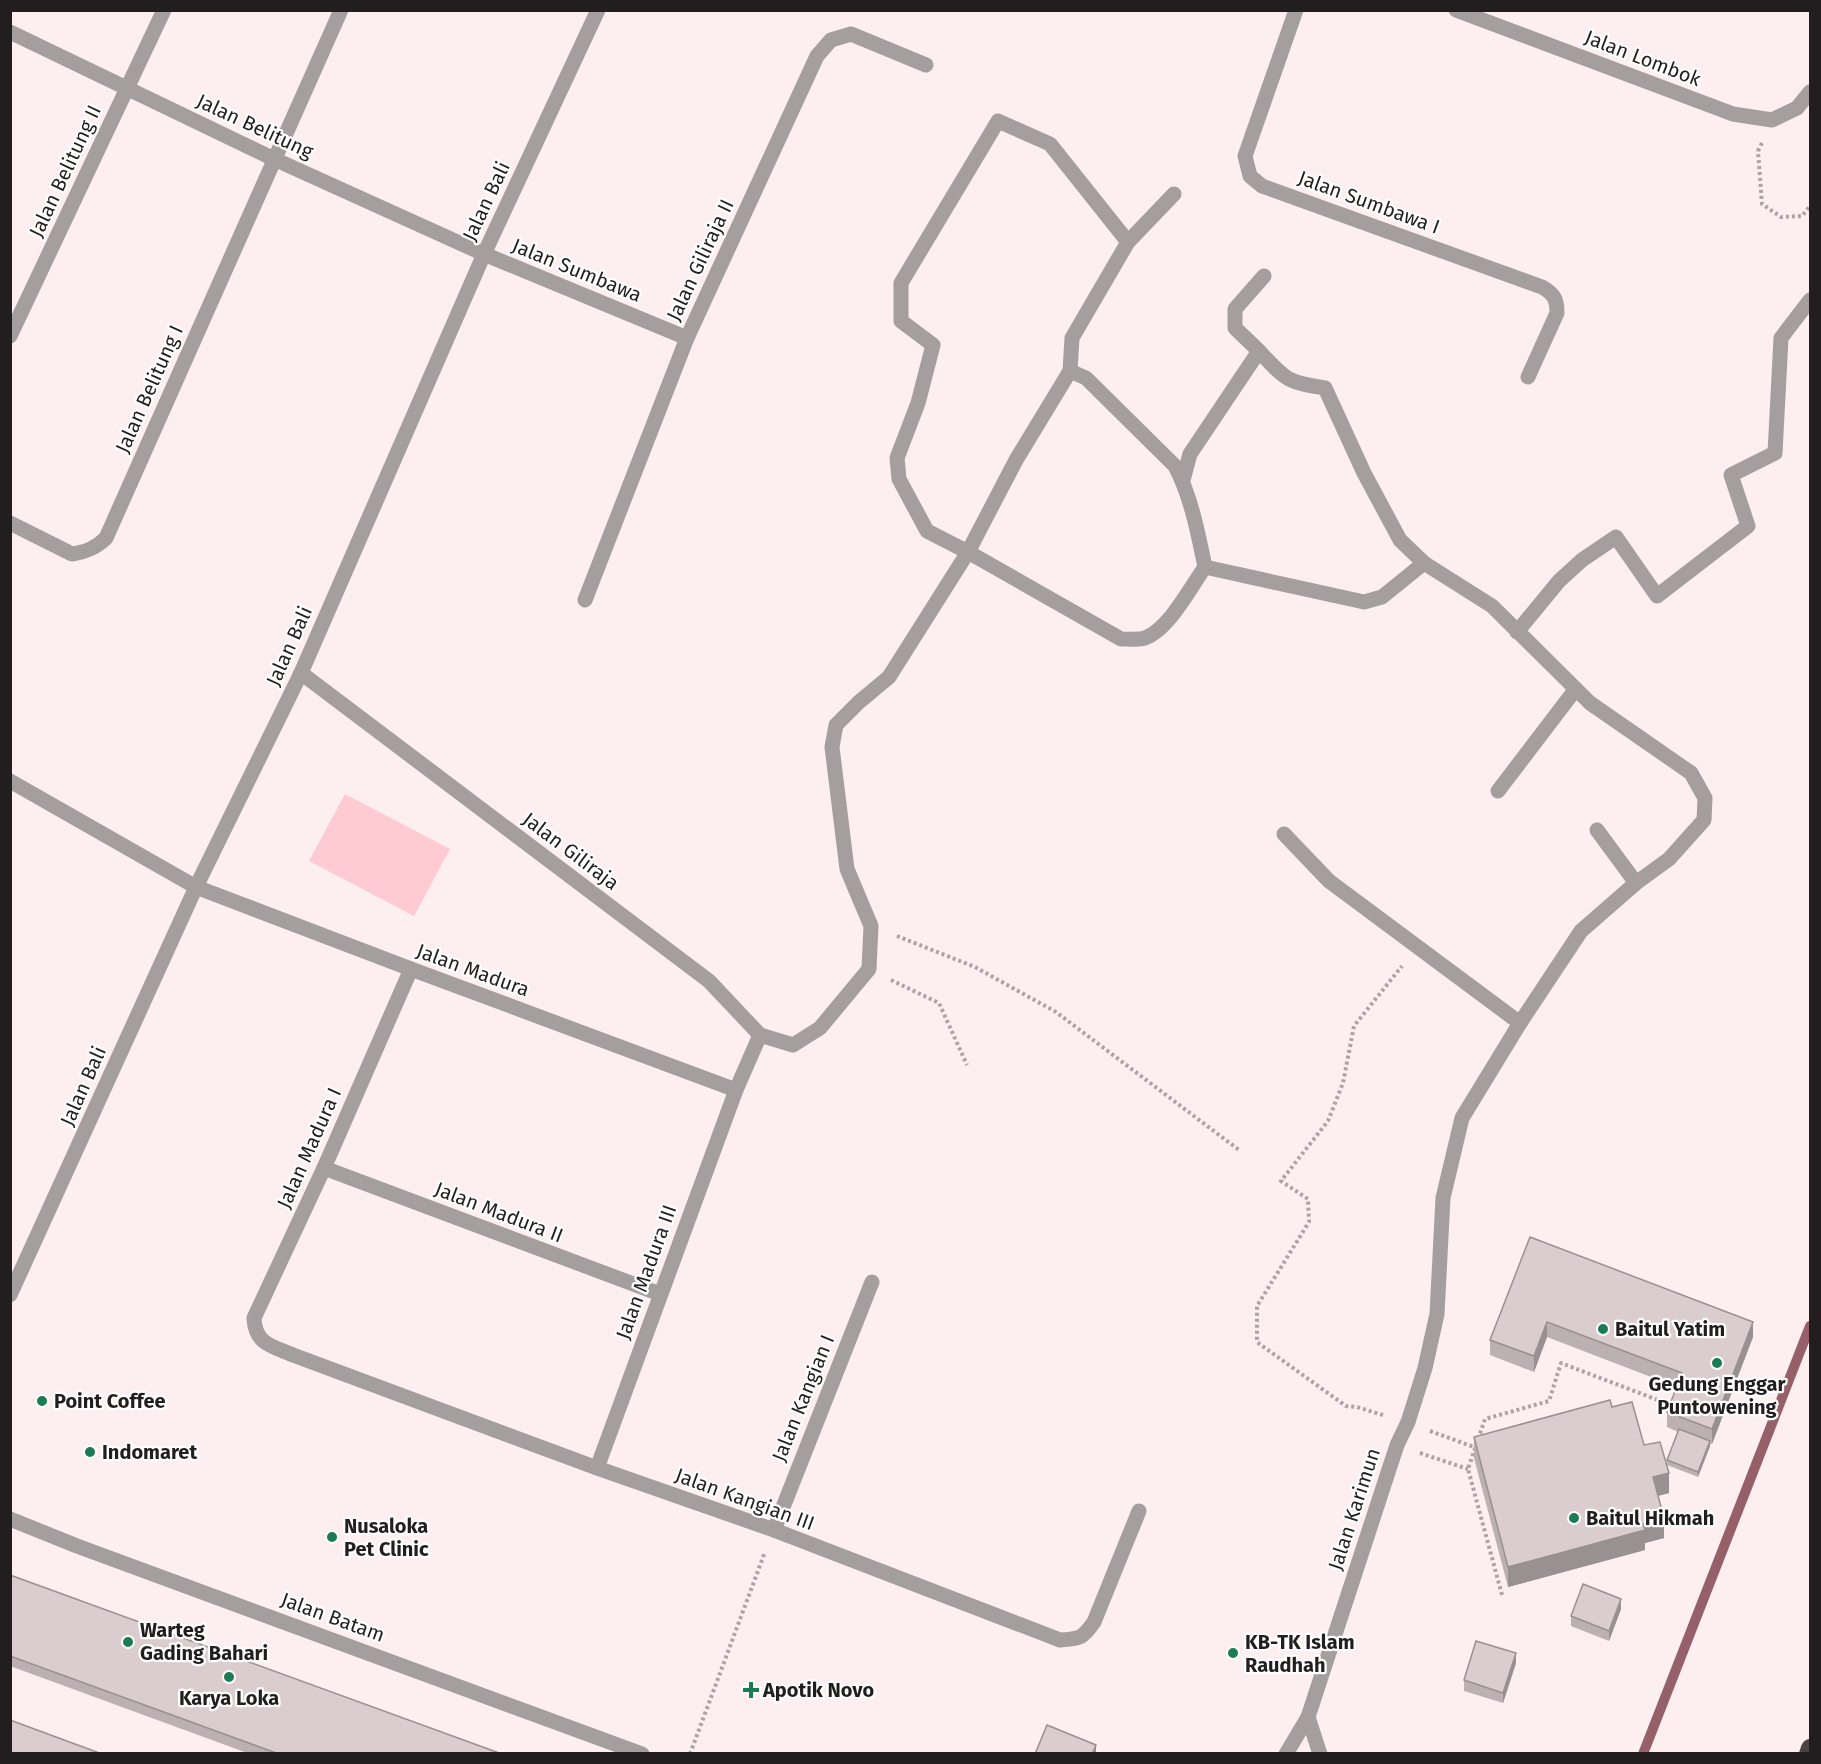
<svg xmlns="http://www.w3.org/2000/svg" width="1821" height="1764" viewBox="0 0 1821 1764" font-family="'Fira Sans',sans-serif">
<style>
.green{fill:#fecbd2}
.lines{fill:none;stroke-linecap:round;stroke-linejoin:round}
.stream{stroke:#966068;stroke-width:10}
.path{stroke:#ada2a4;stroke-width:4;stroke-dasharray:3 3;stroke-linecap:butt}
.minor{stroke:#a49e9f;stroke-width:15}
.highway{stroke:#4d4243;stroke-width:18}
.wall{fill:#bcb0b2}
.shaded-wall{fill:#999091}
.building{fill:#dbcdcf;stroke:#999091;stroke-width:1.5}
.poi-dot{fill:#1b7c53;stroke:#fff;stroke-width:2}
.labels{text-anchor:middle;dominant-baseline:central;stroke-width:4.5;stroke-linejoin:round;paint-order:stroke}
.street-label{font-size:20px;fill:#221d1e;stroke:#fff}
.poi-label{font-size:20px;font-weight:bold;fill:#221d1e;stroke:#fff;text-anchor:start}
</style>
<rect width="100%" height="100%" fill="#fdeef0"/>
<!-- green -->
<path class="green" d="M345,794L450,849L414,916L309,861Z"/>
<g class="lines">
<!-- stream -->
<path class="stream" d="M1643,1754L1810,1326"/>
<!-- path -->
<g class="path">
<path d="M1762,143L1758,151L1762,204L1781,217L1802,216L1810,206"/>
<path d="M897,936L975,967L1056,1012L1239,1150"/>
<path d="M891,980L939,1003L967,1065"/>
<path d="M1383,1415L1357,1407L1346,1406L1257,1342V1306L1309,1222L1308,1199L1281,1181L1328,1121L1343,1083L1354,1026L1402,966"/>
<path d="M1430,1431L1474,1447"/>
<path d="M1420,1453L1468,1469"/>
<path d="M1502,1595L1468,1469L1485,1419L1549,1401L1561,1363L1663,1402"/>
<path d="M690,1754L765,1552"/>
</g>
<!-- minor -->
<g class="minor">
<path d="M1296,10L1245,156L1250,176L1262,186L1542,287C1554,294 1557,299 1557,313L1528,377"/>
<path d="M1456,10L1733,114L1772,120L1797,108L1810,92"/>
<path d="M10,32L274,159L484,254L687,338"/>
<path d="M10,336L164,10"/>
<path d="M1259,351C1286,380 1286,382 1325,388L1364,473L1400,540L1424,563L1492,606L1590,703L1691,773L1705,798L1704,820L1669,859L1636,883L1581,931L1520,1023L1462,1118L1443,1198L1437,1314L1425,1368L1408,1422L1397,1445L1308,1717L1286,1754"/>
<path d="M1070,371L1086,378L1175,466C1191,496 1198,533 1205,567C1190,588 1169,629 1145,638C1138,640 1129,639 1121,639L968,552L927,531L899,479L897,458L918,403L933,345L901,321V283L998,121L1050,144L1128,242"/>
<path d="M1183,480L1190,454L1259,351L1235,328V309L1264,276"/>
<path d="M10,523L72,554C86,552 96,548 106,538L341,10"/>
<path d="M1205,567L1364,602L1382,597L1424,563"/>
<path d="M585,600L687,338L817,56L831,40L851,34L926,65"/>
<path d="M1517,632L1559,581L1582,560L1616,537L1657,596L1748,526L1731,475L1775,453L1781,338L1810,300"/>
<path d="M301,673L709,981L760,1035L736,1090L597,1468"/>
<path d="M10,781L196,887L411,969L736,1090"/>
<path d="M1498,791L1575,690"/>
<path d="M1597,830L1636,883"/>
<path d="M1284,834L1329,881L1520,1023"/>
<path d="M411,969L324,1168L254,1318C255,1344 272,1346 293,1355L597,1468L774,1530L1060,1640C1080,1639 1083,1638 1094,1622L1139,1511"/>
<path d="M760,1035L793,1045L820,1028L869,969L871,926L847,869L832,747L836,725L859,702L889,677L968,552L1016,460L1070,371L1072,338L1128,242L1174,194"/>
<path d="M324,1168L660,1294"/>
<path d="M10,1295L196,887L301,673L484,254L598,10"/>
<path d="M10,1519L77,1546L642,1754"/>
<path d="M774,1530L872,1282"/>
<path d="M1308,1717L1320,1754"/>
</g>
<!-- highway -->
<path class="highway" d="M1808,1754L1810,1748"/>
</g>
<!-- wall -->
<g class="wall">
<path d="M1530,1237L1753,1337L1712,1444H1710V1446L1698,1477L1667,1465V1460L1678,1432L1667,1427V1412L1677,1387L1547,1337L1534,1372L1490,1355V1340Z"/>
<path d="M1612,1407L1644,1445L1669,1493L1658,1496L1664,1538L1645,1543V1550L1508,1587L1474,1458V1437Z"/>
<path d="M10,1575L502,1754H250L10,1666Z"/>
<path d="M1621,1609L1609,1641L1571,1626V1616Z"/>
<path d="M1516,1663L1503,1703L1464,1691V1680Z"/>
</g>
<!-- shaded-wall -->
<g class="shaded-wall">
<path d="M1547,1322V1337L1534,1372V1356Z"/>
<path d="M1753,1322V1337L1712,1444V1429Z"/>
<path d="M1710,1441V1446L1698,1477V1472Z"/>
<path d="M1669,1473V1493L1653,1497V1477Z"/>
<path d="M1664,1518V1538L1645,1543V1550L1508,1587V1567L1643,1524Z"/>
<path d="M1621,1599V1609L1609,1641V1631Z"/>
<path d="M1516,1653V1663L1503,1703V1693Z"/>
<path d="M1096,1745V1754H1092Z"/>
</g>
<!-- building -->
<g class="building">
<path d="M1530,1237L1753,1322L1712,1429L1667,1412L1682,1373L1547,1322L1534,1356L1490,1340Z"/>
<path d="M1610,1400L1612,1407L1632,1402L1644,1445L1660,1442L1669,1473L1653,1477L1664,1518L1643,1524L1645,1530L1508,1567L1474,1437Z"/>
<path d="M1679,1429L1710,1441L1698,1472L1667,1460Z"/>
<path d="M10,1575L502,1754H279L10,1656Z"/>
<path d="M1583,1584L1621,1599L1609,1631L1571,1616Z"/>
<path d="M1476,1641L1516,1653L1503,1693L1464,1680Z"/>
<path d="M10,1720L102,1754H10Z"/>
<path d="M1047,1725L1096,1745L1092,1754H1035Z"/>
</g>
<!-- markers -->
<g class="poi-dot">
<circle cx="1603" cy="1329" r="6"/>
<circle cx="1717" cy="1363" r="6"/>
<circle cx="42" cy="1401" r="6"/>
<circle cx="90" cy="1452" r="6"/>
<circle cx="1574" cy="1518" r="6"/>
<circle cx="332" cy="1537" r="6"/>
<circle cx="128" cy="1642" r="6"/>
<circle cx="1233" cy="1653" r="6"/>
<circle cx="229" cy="1677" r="6"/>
<path d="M748 1681h6v6h6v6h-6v6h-6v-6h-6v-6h6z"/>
</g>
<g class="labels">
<!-- street labels -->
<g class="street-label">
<text transform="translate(1643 58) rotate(21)">Jalan Lombok</text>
<text transform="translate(255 126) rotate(25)">Jalan Belitung</text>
<text transform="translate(65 171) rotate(-65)">Jalan Belitung II</text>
<text transform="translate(486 201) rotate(-65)">Jalan Bali</text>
<text transform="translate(1369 202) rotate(20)">Jalan Sumbawa I</text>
<text transform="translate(700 260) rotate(-65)">Jalan Giliraja II</text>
<text transform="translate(577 270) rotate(22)">Jalan Sumbawa</text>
<text transform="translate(149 389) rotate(-66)">Jalan Belitung I</text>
<text transform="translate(289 646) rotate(-66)">Jalan Bali</text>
<text transform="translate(571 851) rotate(37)">Jalan Giliraja</text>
<text transform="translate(473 970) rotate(20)">Jalan Madura</text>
<text transform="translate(83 1086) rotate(-66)">Jalan Bali</text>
<text transform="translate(309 1148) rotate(-66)">Jalan Madura I</text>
<text transform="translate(499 1212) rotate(21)">Jalan Madura II</text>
<text transform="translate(646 1272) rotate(-70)">Jalan Madura III</text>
<text transform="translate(803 1398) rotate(-68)">Jalan Kangian I</text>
<text transform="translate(745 1499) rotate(20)">Jalan Kangian III</text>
<text transform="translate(1354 1509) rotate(-72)">Jalan Karimun</text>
<text transform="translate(333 1617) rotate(20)">Jalan Batam</text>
</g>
<!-- poi labels -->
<g class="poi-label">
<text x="1615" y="1329">Baitul Yatim</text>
<text x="1717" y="1384" text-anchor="middle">Gedung Enggar<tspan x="1717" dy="23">Puntowening</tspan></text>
<text x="54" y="1401">Point Coffee</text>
<text x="102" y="1452">Indomaret</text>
<text x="1586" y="1518">Baitul Hikmah</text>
<text x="344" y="1526">Nusaloka<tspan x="344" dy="23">Pet Clinic</tspan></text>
<text x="140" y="1630">Warteg<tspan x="140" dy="23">Gading Bahari</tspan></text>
<text x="1245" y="1642">KB-TK Islam<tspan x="1245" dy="23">Raudhah</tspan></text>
<text x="763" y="1690">Apotik Novo</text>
<text x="229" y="1698" text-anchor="middle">Karya Loka</text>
</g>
</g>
<!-- border -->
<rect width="1821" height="1764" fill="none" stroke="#221d1e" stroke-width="24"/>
</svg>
